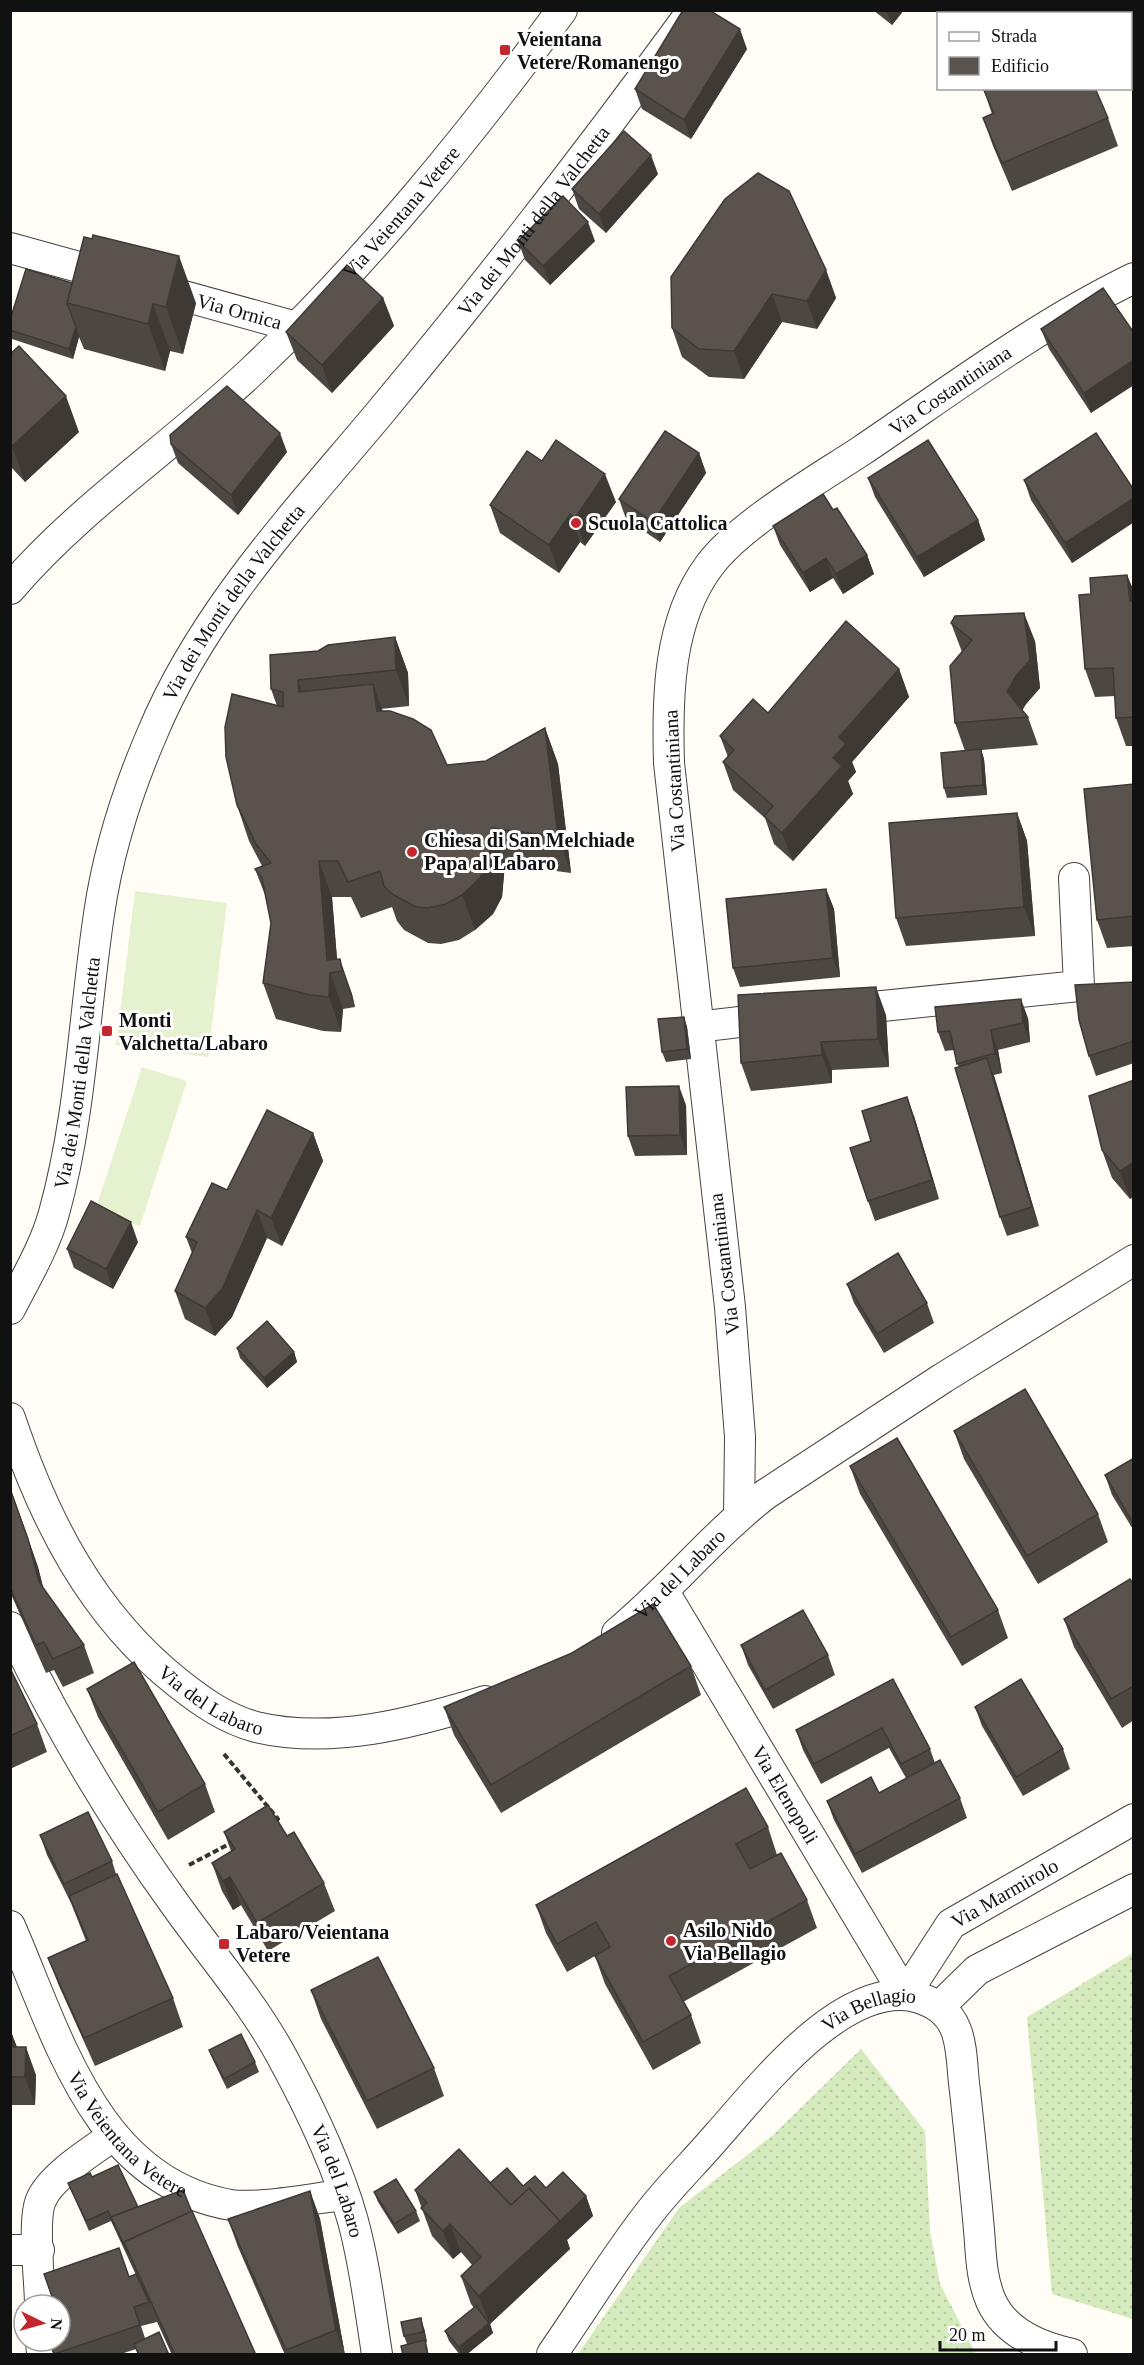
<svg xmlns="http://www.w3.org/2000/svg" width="1144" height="2365" viewBox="0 0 1144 2365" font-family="Georgia,serif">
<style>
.grass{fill:url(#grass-dots)}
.pitch{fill:#e6f2cf}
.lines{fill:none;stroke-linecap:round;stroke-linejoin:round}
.minor-casing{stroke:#444;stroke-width:32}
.path{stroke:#333;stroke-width:4;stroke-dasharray:6 3;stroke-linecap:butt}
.minor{stroke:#fff;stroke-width:30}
.wall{fill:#4d4742}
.shaded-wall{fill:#3f3936}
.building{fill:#5a524d;stroke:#3f3936;stroke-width:1.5}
.poi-dot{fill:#c4262e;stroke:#fff;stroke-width:2}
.labels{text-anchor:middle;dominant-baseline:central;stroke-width:6;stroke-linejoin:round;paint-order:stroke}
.poi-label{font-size:20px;font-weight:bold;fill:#111;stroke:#fff;text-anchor:start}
.street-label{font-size:20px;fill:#111;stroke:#fff}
</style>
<defs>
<pattern id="grass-dots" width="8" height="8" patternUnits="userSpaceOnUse" patternTransform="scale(1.5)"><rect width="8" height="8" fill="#d5ebbd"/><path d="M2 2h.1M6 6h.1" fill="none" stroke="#b6c8a1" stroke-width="1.8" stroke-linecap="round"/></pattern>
</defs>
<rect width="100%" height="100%" fill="#fffdf5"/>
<!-- grass -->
<g class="grass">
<path d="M1133,1953V2319L1052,2294L1027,2017Z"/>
<path d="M861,2049L925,2131L930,2231L940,2284L976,2354H578L679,2208L773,2135Z"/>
</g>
<!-- pitch -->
<g class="pitch">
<path d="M135,891L227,903L208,1057L116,1045Z"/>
<path d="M142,1067L187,1081L140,1226L95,1211Z"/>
</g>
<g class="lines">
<defs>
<g id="minor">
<path id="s1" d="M10,248L296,327"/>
<path id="s2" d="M10,589C81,506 173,446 252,371C367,262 468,138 562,10"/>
<path d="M843,1010L1079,986L1074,878"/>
<path d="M697,1027L781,1017"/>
<path id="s3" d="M10,1309C26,1278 45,1246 54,1213C81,1116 84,1014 99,914C108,852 127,792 152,734C202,613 295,514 378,415C487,284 592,148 693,10"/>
<path id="s4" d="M10,1418C44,1520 92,1615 178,1683C202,1702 226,1719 256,1727C332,1745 413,1723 485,1701"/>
<path id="s5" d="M739,1515L740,1437L730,1307L669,763C667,698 668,621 709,566C739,525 817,480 861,451C950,391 1037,325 1134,278"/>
<path id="s6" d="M664,1592L905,1995L951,1924L1134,1819"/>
<path id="s7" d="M10,1627C57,1724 113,1819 177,1907C212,1956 252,2002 281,2055C309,2106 337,2164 353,2221C365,2265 370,2310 377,2354"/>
<path id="s8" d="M617,1633C670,1589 712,1536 766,1494L943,1378L1134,1260"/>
<path id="s9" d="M10,1926C57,2033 95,2182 231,2205C259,2209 314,2198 344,2195"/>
<path d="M939,2007L977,1970L1134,1889"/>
<path d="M10,2250H39"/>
<path d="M40,2305C40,2281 32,2220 41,2200C51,2176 92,2151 113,2136"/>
<path d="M41,2341L42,2354"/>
<path id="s10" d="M552,2354C584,2308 613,2260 647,2216C668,2188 694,2163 717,2136C760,2088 839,1984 912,1996C931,2000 949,2011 956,2030C963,2048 962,2072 965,2091C970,2138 975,2184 979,2230C981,2254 981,2278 991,2301C1005,2332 1040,2347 1072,2354"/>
</g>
</defs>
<!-- minor casing -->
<use href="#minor" class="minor-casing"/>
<!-- path -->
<g class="path">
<path d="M224,1754L278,1819L274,1821"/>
<path d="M189,1865L233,1842"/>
</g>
<!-- minor -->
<use href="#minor" class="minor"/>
</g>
<!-- wall -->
<g class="wall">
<path d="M873,10H904L892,25Z"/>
<path d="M747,49L691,139L642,109L635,89Z"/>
<path d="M983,88L1108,118L1118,146L1012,191L993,146L983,118L992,114Z"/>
<path d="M658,174L606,233L579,209L572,189Z"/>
<path d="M518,241H595L550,285L525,260Z"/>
<path d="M826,270L836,298L817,329L782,322L744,379L709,377L682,357L672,328Z"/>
<path d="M72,283L196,303L183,354L170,351L165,371L84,349L79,337L73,359L12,339L10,336V320Z"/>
<path d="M383,298L394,326L332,393L297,360L286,332Z"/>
<path d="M1041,329L1134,333L1091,413L1049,349Z"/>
<path d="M10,354L79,432L25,482L10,466Z"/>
<path d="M171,444L287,452L238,515L178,463Z"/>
<path d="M699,453L706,473L660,542L626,519L619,499Z"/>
<path d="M542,461L616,502L585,546L580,542L559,573L500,533L490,505Z"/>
<path d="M868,478L978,520L985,540L924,577L875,497Z"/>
<path d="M1024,480L1134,490V522L1072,563L1031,500Z"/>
<path d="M833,510L867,555L874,574L843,594L833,578L810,592L780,545L773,526Z"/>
<path d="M1127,575L1134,592V746H1126L1116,718L1115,696L1095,697L1085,669L1091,594Z"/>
<path d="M951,623L1035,641L1040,688L1026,704L1022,710L1028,717L1038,745L981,750L984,759L987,795L947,798L944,788L965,751L955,723L962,652Z"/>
<path d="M395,637L408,673L409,706L381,709L382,711L447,765L486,761L545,728L558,764L571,873L505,864L502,897L493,914L475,930L459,940L441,944L428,943L404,930L397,921L392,907L361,918L351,897H332L337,959L352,994L355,1007L343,1009L341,1032L323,1031L276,1019L263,983L271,923L265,895L255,869L262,866L249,841L237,805L277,706L271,689L318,651Z"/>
<path d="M899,669L909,697L852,762L856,772L848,781L853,794L793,861L774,844L765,818L733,790L723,762L728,757L720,736L768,713Z"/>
<path d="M1134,784V946L1107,948L1097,920Z"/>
<path d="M1017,813L1027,841L1035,936L906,946L896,918Z"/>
<path d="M826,889L834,909L840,977L740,987L733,968Z"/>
<path d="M1134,982V1063L1096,1076L1089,1056Z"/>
<path d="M886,1015L889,1067L832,1070V1083L751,1091L741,1063Z"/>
<path d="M684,1017L687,1027L691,1059L666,1062L662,1052Z"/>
<path d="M1028,1018L1030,1042L998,1050L1002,1073L994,1075L1039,1226L1007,1236L1000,1217L954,1050L945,1051L938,1032Z"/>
<path d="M1134,1080L1130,1199L1112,1178L1102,1150Z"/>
<path d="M686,1105L687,1155L635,1156L628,1136Z"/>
<path d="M914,1116L939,1199L875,1221L868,1201L871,1141Z"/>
<path d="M313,1133L323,1161L282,1246L267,1238L232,1317L215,1336L185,1319L175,1291L192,1253L186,1237L227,1190Z"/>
<path d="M138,1242L113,1289L74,1268L67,1249Z"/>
<path d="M847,1284L927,1303L934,1323L884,1353L854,1303Z"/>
<path d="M237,1348L294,1352L297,1362L267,1388L240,1358Z"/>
<path d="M954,1431L1098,1514L1108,1542L1038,1584L964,1459Z"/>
<path d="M1134,1458V1531L1112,1495L1105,1475Z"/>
<path d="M850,1466L998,1610L1008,1638L962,1666L860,1494Z"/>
<path d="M10,1487L38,1567L43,1588L84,1645L94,1673L63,1687L54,1670L46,1673L10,1592Z"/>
<path d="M1134,1585V1720L1122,1728L1074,1647L1064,1619Z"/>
<path d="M741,1645L828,1655L835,1675L773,1709L748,1665Z"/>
<path d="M691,1666L701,1695L501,1813L454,1735L444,1707Z"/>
<path d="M10,1668L37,1724L47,1752L10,1769Z"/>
<path d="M893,1679L930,1749L935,1763L960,1798L967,1818L862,1873L834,1820L827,1801L879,1793L906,1778L889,1748L821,1784L803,1750L796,1730Z"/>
<path d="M87,1689L205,1784L215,1812L168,1840L98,1717Z"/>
<path d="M975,1707L1063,1749L1070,1769L1023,1796L982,1726Z"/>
<path d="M768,1827L777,1855L807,1900L817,1928L683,2002L691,2015L701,2043L653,2070L605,1984L595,1956L567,1972L546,1933L536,1905Z"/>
<path d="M224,1832L287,1836L324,1883L335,1911L268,1951L241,1905L233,1910L222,1891L212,1863L231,1851Z"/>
<path d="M40,1835L112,1861L116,1874L173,1998L183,2027L95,2066L59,1986L48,1958L86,1941L71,1903L47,1855Z"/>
<path d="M311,1990L434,2068L444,2096L377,2129L321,2019Z"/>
<path d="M10,2029L17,2047L36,2075L35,2105H10Z"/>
<path d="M209,2050L255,2062L259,2072L227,2089L213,2060Z"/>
<path d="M92,2177L138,2207L192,2212L256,2355H172L153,2313L157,2322L141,2326L145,2338L169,2355H138L136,2349L118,2355H54L49,2341L129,2277L136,2275L111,2221L89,2231L68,2183Z"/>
<path d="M490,2183L546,2188L586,2196L593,2216L567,2240L570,2249L490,2324L493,2333L466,2355H460L449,2341L445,2331L474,2308L471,2304L461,2276L472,2265L461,2252L453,2259L432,2236L415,2190Z"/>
<path d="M310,2191L320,2219L345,2355H285L238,2247L228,2219Z"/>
<path d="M374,2192L416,2211L420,2221L398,2234L378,2202Z"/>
<path d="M424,2328L427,2342H425L428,2350L407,2344L404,2336Z"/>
</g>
<!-- shaded-wall -->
<g class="shaded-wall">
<path d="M886,10H904L892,25Z"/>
<path d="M740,29L747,49L691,139L684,120Z"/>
<path d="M651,155L658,174L606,233L599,214Z"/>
<path d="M588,222L595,241L550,285L543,266Z"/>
<path d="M179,256L196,303L183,354L166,307Z"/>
<path d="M826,270L836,298L817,329L807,301Z"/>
<path d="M772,294L782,322L744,379L734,351Z"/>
<path d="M383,298L394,326L332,393L322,365Z"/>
<path d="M153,304L170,351L165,371L148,324Z"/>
<path d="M76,327L79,337L73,359L69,349Z"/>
<path d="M1134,360V385L1091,413L1084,393Z"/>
<path d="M66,396L79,432L25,482L12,446Z"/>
<path d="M280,433L287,452L238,515L231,495Z"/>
<path d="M699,453L706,473L660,542L653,522Z"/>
<path d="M605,474L616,502L585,546L575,518Z"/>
<path d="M1134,498V522L1072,563L1065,543Z"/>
<path d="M570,514L580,542L559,573L549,545Z"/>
<path d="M978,520L985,540L924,577L917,557Z"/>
<path d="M867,555L874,574L843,594L836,574Z"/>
<path d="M826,558L833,578L810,592L803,573Z"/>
<path d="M1127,575L1134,592V612L1130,601Z"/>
<path d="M1024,613L1035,641L1040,688L1026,704L1018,718L1007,692Z"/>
<path d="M395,637L408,673L409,706L396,670Z"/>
<path d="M899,669L909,697L852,762L856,772L848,781L853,794L793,861L782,833L839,737Z"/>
<path d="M298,680L311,716L299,692Z"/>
<path d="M373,684L386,720L377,711Z"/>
<path d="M545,728L558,764L571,873L558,837Z"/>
<path d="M981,749L984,759L987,795L983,785Z"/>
<path d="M1017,813L1027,841L1035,936L1024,907Z"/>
<path d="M492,828L505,864L502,897L493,914L475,930L462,895Z"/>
<path d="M319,861L332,897L338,972L327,960Z"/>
<path d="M826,889L834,909L840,977L833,958Z"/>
<path d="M340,959L352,994L355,1007L342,971Z"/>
<path d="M330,973L343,1009L341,1032L329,997Z"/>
<path d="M876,987L886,1015L889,1067L878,1039Z"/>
<path d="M1021,999L1028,1018L1030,1042L1023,1023Z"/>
<path d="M684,1017L687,1027L691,1059L687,1049Z"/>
<path d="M991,1030L998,1050L1002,1073L995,1053Z"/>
<path d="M821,1042L832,1070V1083L822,1055Z"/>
<path d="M987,1058L994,1077L1039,1226L1032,1207Z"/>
<path d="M679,1086L686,1105L687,1155L680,1135Z"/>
<path d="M907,1097L914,1116L939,1199L932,1180Z"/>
<path d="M313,1133L323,1161L282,1246L271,1218Z"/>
<path d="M1134,1162V1197L1130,1199L1120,1171Z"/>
<path d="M257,1210L267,1238L232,1317L215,1336L205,1308Z"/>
<path d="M131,1222L138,1242L113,1289L106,1269Z"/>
<path d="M294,1352L297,1362L267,1388L264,1378Z"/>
<path d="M10,1487L38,1567L49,1610L39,1582Z"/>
<path d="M230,1877L241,1905L233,1910L223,1881Z"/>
<path d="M10,2029L20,2056L10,2051Z"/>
<path d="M26,2047L36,2075L35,2105L25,2077Z"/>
<path d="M310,2191L320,2219L345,2355L336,2330Z"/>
<path d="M586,2196L593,2216L567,2240L570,2249L490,2324L493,2333L466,2355H461L459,2347L489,2323L479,2296Z"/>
<path d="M450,2224L461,2252L453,2259L443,2231Z"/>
<path d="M421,2318L424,2328L427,2342L423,2332Z"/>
</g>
<!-- building -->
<g class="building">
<path d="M683,10H709L740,29L684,120L635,89Z"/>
<path d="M983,88H1095L1108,118L1002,163L983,118L994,113Z"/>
<path d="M624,131L651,155L599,214L572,189Z"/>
<path d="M758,173L789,191L826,270L807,301L772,294L734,351L699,349L672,328L671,277L725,199Z"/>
<path d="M563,196L588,222L543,266L518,241Z"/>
<path d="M93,235L179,256L166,307L153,304L148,324L67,303L84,237L92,239Z"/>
<path d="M347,265L383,298L322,365L286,332Z"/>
<path d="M26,269L72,283L67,303L76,327L69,349L10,330V320Z"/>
<path d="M1103,288L1134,333V360L1084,393L1041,329Z"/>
<path d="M19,346L66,396L12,446L10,445V354Z"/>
<path d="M227,386L280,433L231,495L171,444L170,435Z"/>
<path d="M665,431L699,453L653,522L619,499Z"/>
<path d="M1096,433L1134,490V498L1065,543L1024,480Z"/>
<path d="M556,440L605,474L575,518L570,514L549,545L490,505L527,451L542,461Z"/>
<path d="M928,440L978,520L917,557L868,478Z"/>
<path d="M823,494L833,510L837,508L867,555L836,574L826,558L803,573L773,526Z"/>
<path d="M1127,575L1130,601H1134V717L1116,718L1113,668L1085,669L1079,595L1091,594L1090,578Z"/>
<path d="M1024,613L1030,660L1016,676L1007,692L1028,717L955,723L950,666L972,640L951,623L955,616Z"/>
<path d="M846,621L899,669L839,737L846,744L833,758L842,766L782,833L764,816L773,806L723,762L734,750L720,736L753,699L768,713Z"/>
<path d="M395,637L396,670L298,680L299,692L373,684L377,711H390L413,719L431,730L447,765L486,761L545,728L558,837L492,828L489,861L480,878L462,895L446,904L428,908L416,907L392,894L384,886L380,871L348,882L338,861H319L327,960L340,959L342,971L330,973L329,997L310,995L263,983L271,923L262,878L255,869L271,863L256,844L237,805L226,757L225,727L232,694L283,707V692L271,689L270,655L318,651L328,645Z"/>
<path d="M981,749L983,785L944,788L941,753Z"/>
<path d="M1134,784V916L1097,920L1084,789Z"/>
<path d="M1017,813L1024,907L896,918L889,823Z"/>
<path d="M826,889L833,958L733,968L726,899Z"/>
<path d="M1134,982V1041L1089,1056L1079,1020L1075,985Z"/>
<path d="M876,987L878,1039L821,1042L822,1055L741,1063L738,995Z"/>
<path d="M1021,999L1023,1023L991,1030L995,1053L957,1064L950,1031L938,1032L935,1007Z"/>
<path d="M684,1017L687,1049L662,1052L658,1019Z"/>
<path d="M987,1058L1032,1207L1000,1217L955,1068Z"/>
<path d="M1134,1080V1162L1120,1171L1102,1150L1089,1096Z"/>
<path d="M679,1086L680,1135L628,1136L626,1087Z"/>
<path d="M907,1097L932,1180L868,1201L850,1148L871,1141L862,1111Z"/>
<path d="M267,1110L313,1133L271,1218L257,1210L222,1289L205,1308L175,1291L197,1242L186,1237L212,1183L227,1190Z"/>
<path d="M91,1201L131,1222L106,1269L67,1249Z"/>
<path d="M898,1253L927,1303L877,1334L847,1284Z"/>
<path d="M267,1321L294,1352L264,1378L237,1348Z"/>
<path d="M1025,1389L1098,1514L1027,1556L954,1431Z"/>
<path d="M897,1438L998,1610L951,1637L850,1466Z"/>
<path d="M1134,1458V1523H1133L1105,1475Z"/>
<path d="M10,1489L28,1539L39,1582L84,1645L53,1659L44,1642L36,1645L10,1587Z"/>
<path d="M1130,1579L1134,1585V1686L1111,1699L1064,1619Z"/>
<path d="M653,1604L691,1666L491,1785L444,1707L572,1653Z"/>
<path d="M803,1610L828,1655L765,1690L741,1645Z"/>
<path d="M134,1662L205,1784L158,1812L87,1689Z"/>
<path d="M10,1668L37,1724L10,1736Z"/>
<path d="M893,1679L930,1749L901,1764L882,1728L814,1764L796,1730Z"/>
<path d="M1021,1679L1063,1749L1016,1777L975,1707Z"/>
<path d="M940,1760L960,1798L855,1854L827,1801L871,1777L879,1793Z"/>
<path d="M746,1788L768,1827L736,1844L750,1869L781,1853L807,1900L669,1976L691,2015L643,2042L595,1956L610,1947L596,1922L557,1944L536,1905Z"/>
<path d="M268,1805L287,1836L294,1832L324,1883L257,1923L230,1877L223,1881L212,1863L235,1849L224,1832Z"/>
<path d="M88,1812L112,1861L64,1884L40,1835Z"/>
<path d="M117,1874L173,1998L84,2038L48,1958L88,1940L69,1896Z"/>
<path d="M378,1957L434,2068L367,2101L311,1990Z"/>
<path d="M241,2034L255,2062L224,2079L209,2050Z"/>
<path d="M10,2047H26L25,2077H10Z"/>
<path d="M459,2149L511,2205L529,2188L560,2221L479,2296L461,2276L481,2257L450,2224L443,2231L421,2208L427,2203L415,2190Z"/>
<path d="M118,2165L138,2207L111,2217L115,2226L108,2211L86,2221L68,2183L90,2173L92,2177Z"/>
<path d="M507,2168L523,2186L535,2176L546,2188L563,2172L586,2196L560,2221L529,2188L511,2205L490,2183Z"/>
<path d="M396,2179L416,2211L394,2224L374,2192Z"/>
<path d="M183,2190L192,2212L124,2242L127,2251L111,2217Z"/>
<path d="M310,2191L336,2330L286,2350L228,2219Z"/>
<path d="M192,2211L256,2355H175L124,2242Z"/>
<path d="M119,2248L129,2277L136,2274L149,2302L134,2307L140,2325L54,2354L49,2341H60V2324H61L60,2320V2305H55L44,2274Z"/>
<path d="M476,2306L489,2323L459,2347L445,2331Z"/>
<path d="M421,2318L423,2332L404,2336L401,2322Z"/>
<path d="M159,2332L169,2355H139L134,2344Z"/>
<path d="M425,2340L428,2355H403L401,2346Z"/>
</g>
<!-- markers -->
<g class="poi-dot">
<rect x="499" y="44" width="12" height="12" rx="3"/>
<circle cx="576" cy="523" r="6"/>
<circle cx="412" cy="852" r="6"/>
<rect x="101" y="1025" width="12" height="12" rx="3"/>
<circle cx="671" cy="1941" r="6"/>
<rect x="218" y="1938" width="12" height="12" rx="3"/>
</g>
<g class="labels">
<!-- poi labels -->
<g class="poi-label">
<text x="517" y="39">Veientana<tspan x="517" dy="23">Vetere/Romanengo</tspan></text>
<text x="588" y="523">Scuola Cattolica</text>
<text x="424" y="840">Chiesa di San Melchiade<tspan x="424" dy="23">Papa al Labaro</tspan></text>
<text x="119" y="1020">Monti<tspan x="119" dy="23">Valchetta/Labaro</tspan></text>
<text x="683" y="1930">Asilo Nido<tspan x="683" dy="23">Via Bellagio</tspan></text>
<text x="236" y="1932">Labaro/Veientana<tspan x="236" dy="23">Vetere</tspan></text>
</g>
<!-- street labels -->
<g class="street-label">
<text stroke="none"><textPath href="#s2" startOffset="544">Via Veientana Vetere</textPath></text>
<text stroke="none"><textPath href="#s3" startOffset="1238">Via dei Monti della Valchetta</textPath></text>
<text stroke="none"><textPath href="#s1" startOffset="238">Via Ornica</textPath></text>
<text stroke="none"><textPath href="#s5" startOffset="1260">Via Costantiniana</textPath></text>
<text stroke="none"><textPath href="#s3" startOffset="752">Via dei Monti della Valchetta</textPath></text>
<text transform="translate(674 781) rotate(-93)">Via Costantiniana</text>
<text stroke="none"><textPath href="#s3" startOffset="248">Via dei Monti della Valchetta</textPath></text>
<text transform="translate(724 1264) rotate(-97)">Via Costantiniana</text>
<text stroke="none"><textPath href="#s8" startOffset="86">Via del Labaro</textPath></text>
<text stroke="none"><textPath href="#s4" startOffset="356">Via del Labaro</textPath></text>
<text stroke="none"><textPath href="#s6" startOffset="236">Via Elenopoli</textPath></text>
<text stroke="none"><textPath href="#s6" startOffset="616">Via Marmirolo</textPath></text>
<text stroke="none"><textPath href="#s10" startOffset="477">Via Bellagio</textPath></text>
<text stroke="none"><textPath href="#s9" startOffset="243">Via Veientana Vetere</textPath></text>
<text stroke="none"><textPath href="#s7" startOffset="646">Via del Labaro</textPath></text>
</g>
</g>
<!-- border -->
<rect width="1144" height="2365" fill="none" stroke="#111111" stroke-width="24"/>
<!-- legend -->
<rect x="937" y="12" width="195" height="78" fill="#ffffff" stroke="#a0a0a0" stroke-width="1.5"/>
<rect x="949" y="32" width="30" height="9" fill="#ffffff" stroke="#a0a0a0" stroke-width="1.5"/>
<text x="991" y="42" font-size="18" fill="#111111">Strada</text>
<rect x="949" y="57" width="30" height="18" fill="#5a524d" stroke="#a0a0a0" stroke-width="1.5"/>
<text x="991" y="72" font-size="18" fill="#111111">Edificio</text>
<!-- north arrow -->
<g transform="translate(42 2323) rotate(95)"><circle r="28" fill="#ffffff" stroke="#a0a0a0" stroke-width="1.5"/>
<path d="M0-4.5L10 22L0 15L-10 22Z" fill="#c4262e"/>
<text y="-9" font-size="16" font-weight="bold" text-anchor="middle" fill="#111111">N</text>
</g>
<!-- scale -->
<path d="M940 2341v9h116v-9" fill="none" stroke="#111111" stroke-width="3"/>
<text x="949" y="2341" font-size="18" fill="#111111" stroke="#ffffff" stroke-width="4.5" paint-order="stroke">20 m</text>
</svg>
